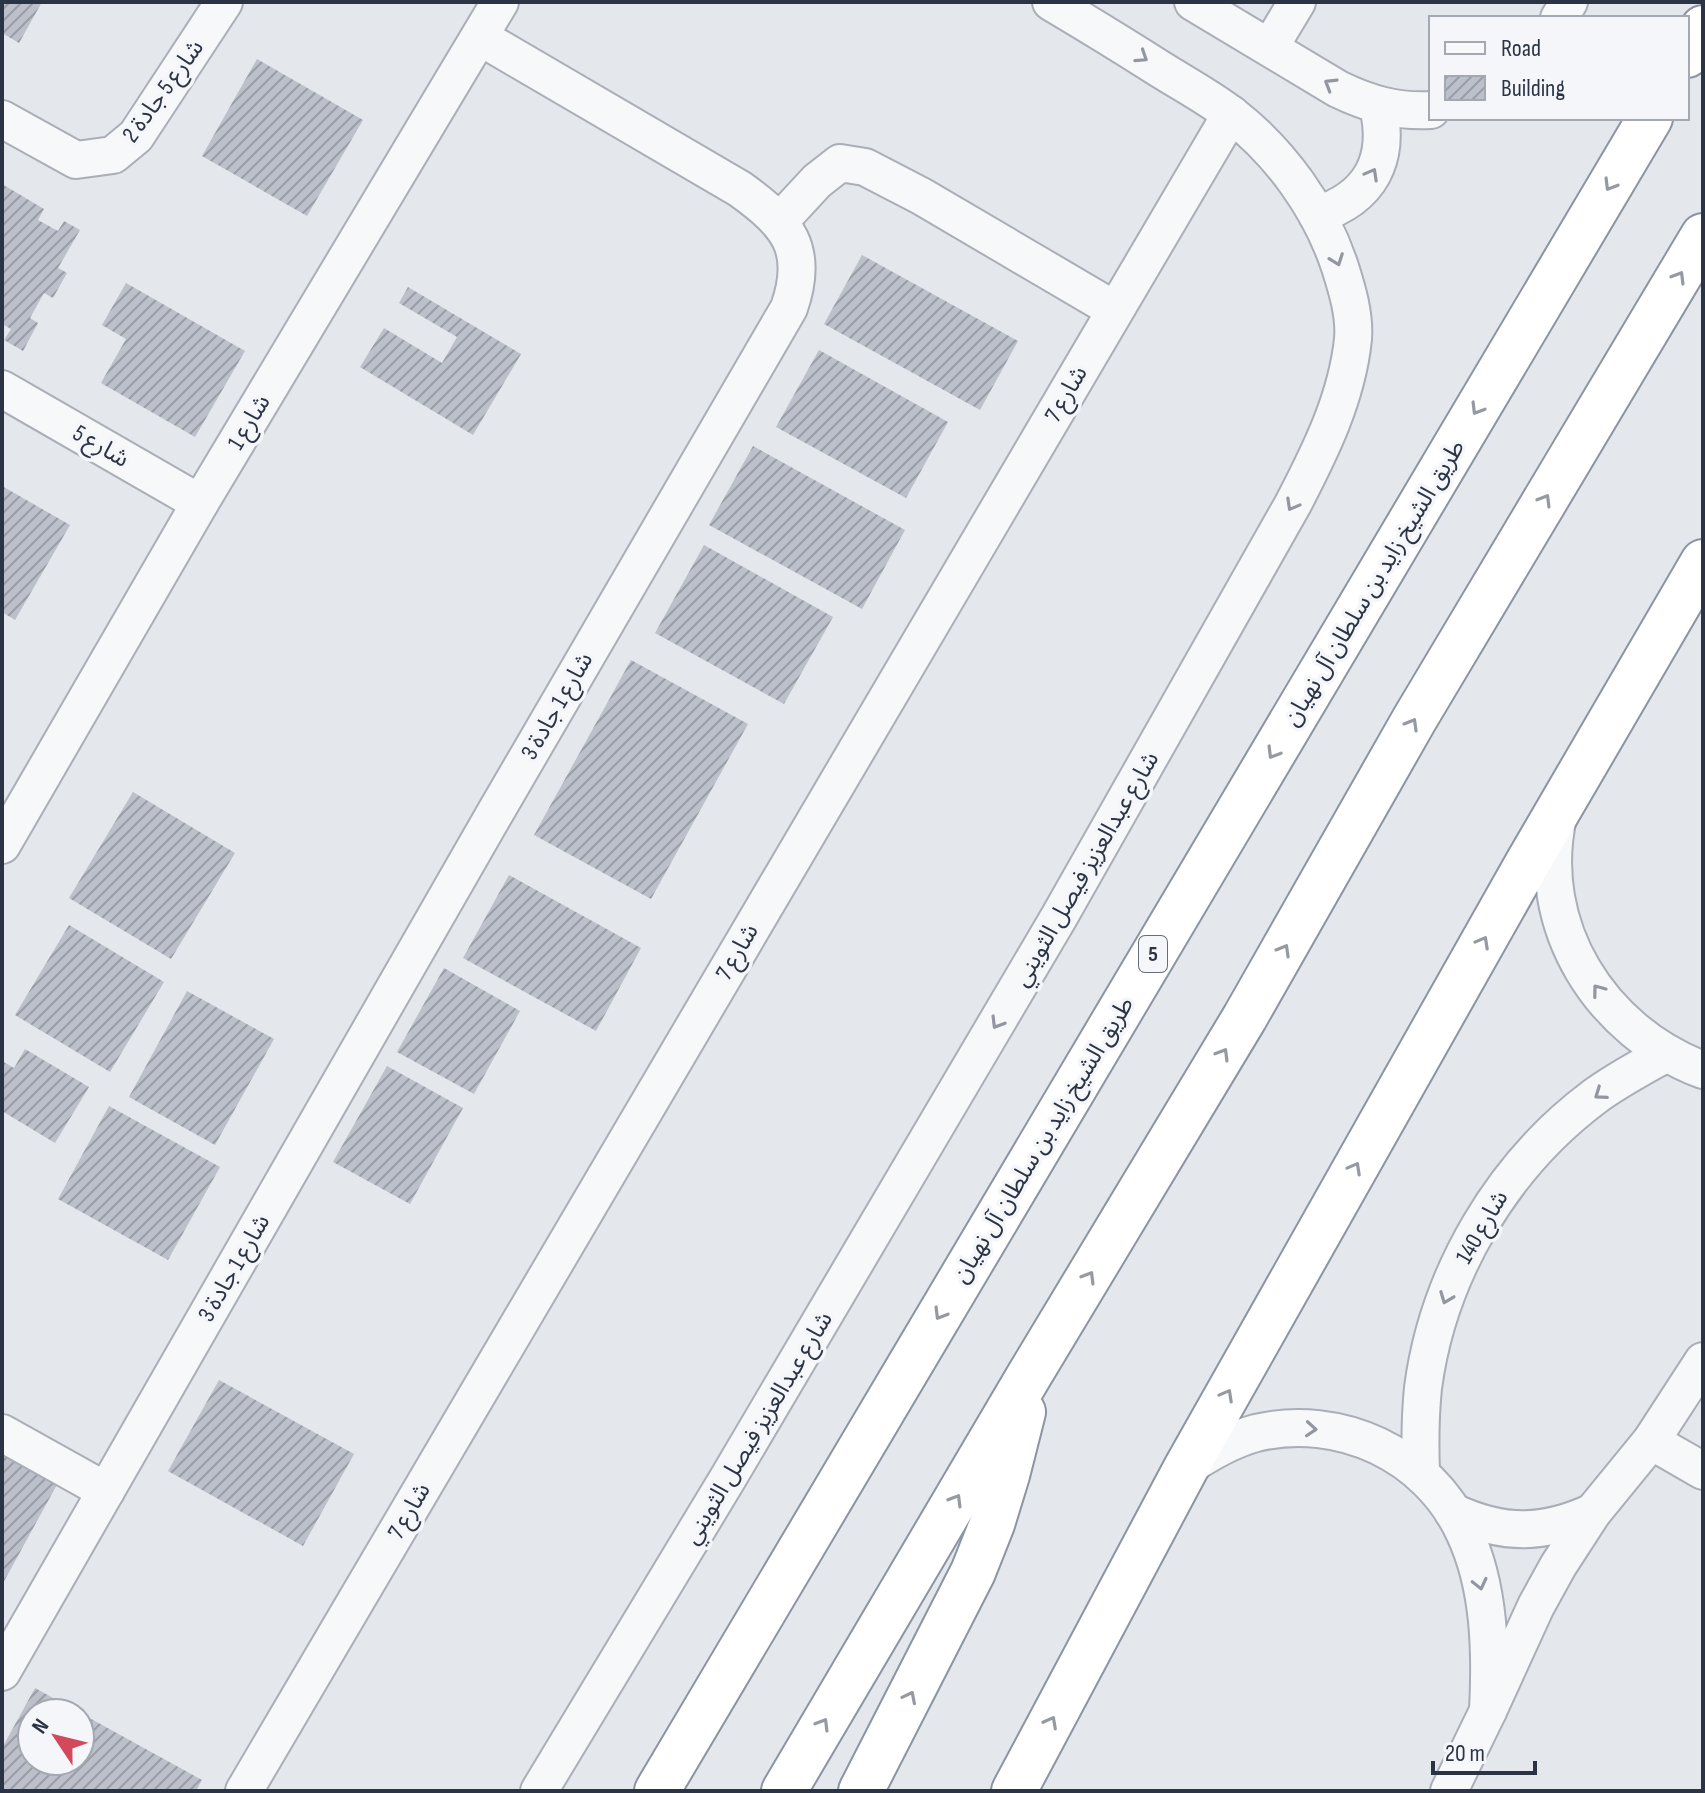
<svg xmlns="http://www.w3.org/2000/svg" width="1705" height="1793" viewBox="0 0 1705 1793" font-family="'Sofia Sans Condensed','Noto Sans Arabic',sans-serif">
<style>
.building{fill:url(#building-hatch);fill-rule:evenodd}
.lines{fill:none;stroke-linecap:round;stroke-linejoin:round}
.minor-casing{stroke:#a9aeb7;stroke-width:40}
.highway-casing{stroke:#8b94a3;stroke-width:48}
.minor{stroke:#f7f8fa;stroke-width:36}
.highway{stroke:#fff;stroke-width:44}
.oneway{stroke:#9196a0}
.oneway2{stroke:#959aa2}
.labels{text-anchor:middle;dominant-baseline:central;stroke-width:7;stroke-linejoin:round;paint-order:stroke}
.shield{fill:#f4f6f9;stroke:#676e7b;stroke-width:2}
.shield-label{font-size:22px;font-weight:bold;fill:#2b3445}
.street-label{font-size:24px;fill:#2b3445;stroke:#f4f6f9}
</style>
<defs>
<pattern id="building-hatch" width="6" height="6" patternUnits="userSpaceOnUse" patternTransform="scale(2)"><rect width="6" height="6" fill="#bbc0ca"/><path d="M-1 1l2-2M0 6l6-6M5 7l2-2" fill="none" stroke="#989da6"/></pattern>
</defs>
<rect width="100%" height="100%" fill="#e4e7ec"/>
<!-- building -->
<g class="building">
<path d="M2,2H42L19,43L2,33Z"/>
<path d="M257,59L363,120L307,216L202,156Z"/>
<path d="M2,184L44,209L38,220L58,231L64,221L80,230L58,268L67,273L53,298L44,293L30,318L38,323L23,351L4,340L11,329L2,324Z"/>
<path d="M862,255L1018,341L980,410L824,324Z"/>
<path d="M126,283L245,351L195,437L101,383L126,339L102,325Z"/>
<path d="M408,287L521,354L473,435L360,367L384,328L442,363L457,337L399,303Z"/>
<path d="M819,350L948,422L906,498L776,427Z"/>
<path d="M753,446L905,530L862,609L709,525Z"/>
<path d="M2,486L70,525L15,620L2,612Z"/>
<path d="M704,545L833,617L784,704L655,633Z"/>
<path d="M631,660L748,724L651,899L534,835Z"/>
<path d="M133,792L235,853L171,959L69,898Z"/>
<path d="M509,875L641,948L596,1031L463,958Z"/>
<path d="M69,925L164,982L110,1072L15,1015Z"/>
<path d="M444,968L520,1011L474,1094L397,1052Z"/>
<path d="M187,991L274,1039L215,1145L129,1097Z"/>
<path d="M25,1049L89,1087L55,1143L2,1111V1061L14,1068Z"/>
<path d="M387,1066L463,1108L410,1204L333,1162Z"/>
<path d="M109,1106L220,1167L168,1260L58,1199Z"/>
<path d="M219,1380L354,1454L303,1546L168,1471Z"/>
<path d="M2,1450L59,1481L2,1585Z"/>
<path d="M35,1688L202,1780L196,1791H2V1748ZM32,1713H80V1761H32Z"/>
</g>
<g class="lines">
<defs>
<g id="minor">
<path d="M1193,2L1338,89C1369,104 1397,112 1431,110"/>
<path d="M1559,18L1569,2"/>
<path d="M1270,47L1297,2"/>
<path d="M2,119L76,160L113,155L136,136L224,2"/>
<path d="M1317,215C1370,198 1391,160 1378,106"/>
<path d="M779,222L817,181L840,163L865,167L921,196L1115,310"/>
<path d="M2,389L200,503"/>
<path d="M1558,817C1534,926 1600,1031 1703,1070"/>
<path d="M2,845L200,503L500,2"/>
<path d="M2,1433L106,1491"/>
<path d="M1651,1441L1703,1471"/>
<path d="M1186,1468C1208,1453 1230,1440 1256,1433C1339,1413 1428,1454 1464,1532C1490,1586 1491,1653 1488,1711"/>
<path d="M1421,1473C1420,1445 1420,1417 1423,1388C1438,1274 1502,1166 1594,1097C1617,1080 1642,1067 1667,1053"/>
<path d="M1453,1512C1503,1535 1543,1535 1593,1512"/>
<path d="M2,1672L495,813L789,308C810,248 787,223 740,189L480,37"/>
<path d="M244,1791L1231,114"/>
<path d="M539,1791L728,1478L1059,917L1293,504C1320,452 1347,398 1353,339C1355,315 1347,289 1340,267C1321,209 1281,153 1232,115C1210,98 1184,84 1160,69C1124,46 1088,24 1051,2"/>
<path d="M1449,1791L1488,1711L1536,1606L1558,1566L1593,1512L1651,1441L1703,1361"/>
</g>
<g id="highway">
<path d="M1687,55L1703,28"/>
<path d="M657,1791L1650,118"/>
<path d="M784,1791L1030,1374L1245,1017L1414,720L1703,236"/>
<path d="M861,1791L973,1572L992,1524L1007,1475L1023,1412"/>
<path d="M1014,1791L1186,1468L1527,864L1703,562"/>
</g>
</defs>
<!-- minor casing -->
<use href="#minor" class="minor-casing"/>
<!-- highway casing -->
<use href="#highway" class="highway-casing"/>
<!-- minor -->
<use href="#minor" class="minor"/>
<!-- highway -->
<use href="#highway" class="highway"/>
</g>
<!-- one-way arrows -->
<defs><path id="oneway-chevron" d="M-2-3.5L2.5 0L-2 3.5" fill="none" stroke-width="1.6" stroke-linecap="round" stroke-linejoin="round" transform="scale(2)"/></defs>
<g class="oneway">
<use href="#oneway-chevron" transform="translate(1142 57) rotate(33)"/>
<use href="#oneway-chevron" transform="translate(1330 84) rotate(-149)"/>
<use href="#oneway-chevron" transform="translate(1372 174) rotate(-61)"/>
<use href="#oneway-chevron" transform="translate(1337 260) rotate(70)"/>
<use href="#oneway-chevron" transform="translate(1292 505) rotate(119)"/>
<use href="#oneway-chevron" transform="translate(1598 990) rotate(-127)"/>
<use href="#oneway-chevron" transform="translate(997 1023) rotate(121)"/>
<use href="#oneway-chevron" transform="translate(1600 1094) rotate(145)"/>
<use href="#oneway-chevron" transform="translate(1446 1298) rotate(111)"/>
<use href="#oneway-chevron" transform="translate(1311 1429) rotate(4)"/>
<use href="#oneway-chevron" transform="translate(1480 1584) rotate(77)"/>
</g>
<g class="oneway2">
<use href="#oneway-chevron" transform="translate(1610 185) rotate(121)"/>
<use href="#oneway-chevron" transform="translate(1679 277) rotate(-59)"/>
<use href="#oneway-chevron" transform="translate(1477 409) rotate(121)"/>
<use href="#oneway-chevron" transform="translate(1545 500) rotate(-59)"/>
<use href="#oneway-chevron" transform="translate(1412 724) rotate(-60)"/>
<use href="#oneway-chevron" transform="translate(1273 753) rotate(121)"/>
<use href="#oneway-chevron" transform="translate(1483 942) rotate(-61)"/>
<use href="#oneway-chevron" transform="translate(1284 950) rotate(-60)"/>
<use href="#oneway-chevron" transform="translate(1223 1054) rotate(-59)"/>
<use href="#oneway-chevron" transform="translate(1355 1168) rotate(-61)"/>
<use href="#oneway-chevron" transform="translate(1089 1277) rotate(-59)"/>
<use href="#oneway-chevron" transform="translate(940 1314) rotate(121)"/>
<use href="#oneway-chevron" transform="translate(1227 1395) rotate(-61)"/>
<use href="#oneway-chevron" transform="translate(956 1500) rotate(-59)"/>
<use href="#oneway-chevron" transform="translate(910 1697) rotate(-63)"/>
<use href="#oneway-chevron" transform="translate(1051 1722) rotate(-62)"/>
<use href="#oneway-chevron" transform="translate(823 1724) rotate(-59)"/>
</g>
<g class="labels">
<!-- shield labels -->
<rect class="shield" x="1139" y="936" width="28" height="36" rx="6"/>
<g class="shield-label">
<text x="1153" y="954">5</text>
</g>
<!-- street labels -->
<g class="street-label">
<text transform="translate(163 91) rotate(-54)">شارع 5 جادة 2</text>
<text transform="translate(1066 394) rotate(-60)">شارع 7</text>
<text transform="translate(249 422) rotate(-59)">شارع 1</text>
<text transform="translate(101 446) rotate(30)">شارع 5</text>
<text transform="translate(1374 583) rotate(-59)">طريق الشيخ زايد بن سلطان آل نهيان</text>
<text transform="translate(557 706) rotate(-60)">شارع 1 جادة 3</text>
<text transform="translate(1086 869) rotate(-60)">شارع عبدالعزيز فيصل الثويني</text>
<text transform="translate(737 952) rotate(-60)">شارع 7</text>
<text transform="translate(1043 1140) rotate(-59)">طريق الشيخ زايد بن سلطان آل نهيان</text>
<text transform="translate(1482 1227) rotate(-60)">شارع 140</text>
<text transform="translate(234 1268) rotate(-60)">شارع 1 جادة 3</text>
<text transform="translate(758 1428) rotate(-59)">شارع عبدالعزيز فيصل الثويني</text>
<text transform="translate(409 1511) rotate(-60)">شارع 7</text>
</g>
</g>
<!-- border -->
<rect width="1705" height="1793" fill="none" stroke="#2b3445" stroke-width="8"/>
<!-- legend -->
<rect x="1429" y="16" width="260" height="104" fill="#f4f6f9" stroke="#a4a8b1" stroke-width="2"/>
<rect x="1445" y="42" width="40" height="12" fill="#f7f8fa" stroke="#a4a8b1" stroke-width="2"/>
<text x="1501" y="56" font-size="24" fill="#2b3445">Road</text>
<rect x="1445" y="76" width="40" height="24" fill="url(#building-hatch)" stroke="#a4a8b1" stroke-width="2"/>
<text x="1501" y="96" font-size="24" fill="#2b3445">Building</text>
<!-- north arrow -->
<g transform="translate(56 1737) rotate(305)"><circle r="38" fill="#f4f6f9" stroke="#a4a8b1" stroke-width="2"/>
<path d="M0-6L14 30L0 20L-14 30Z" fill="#d1495b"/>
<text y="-12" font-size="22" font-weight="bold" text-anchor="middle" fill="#2b3445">N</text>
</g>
<!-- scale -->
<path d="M1433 1761v12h102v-12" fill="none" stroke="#2b3445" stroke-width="4"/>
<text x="1445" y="1761" font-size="24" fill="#2b3445" stroke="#f4f6f9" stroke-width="6" paint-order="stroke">20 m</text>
</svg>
